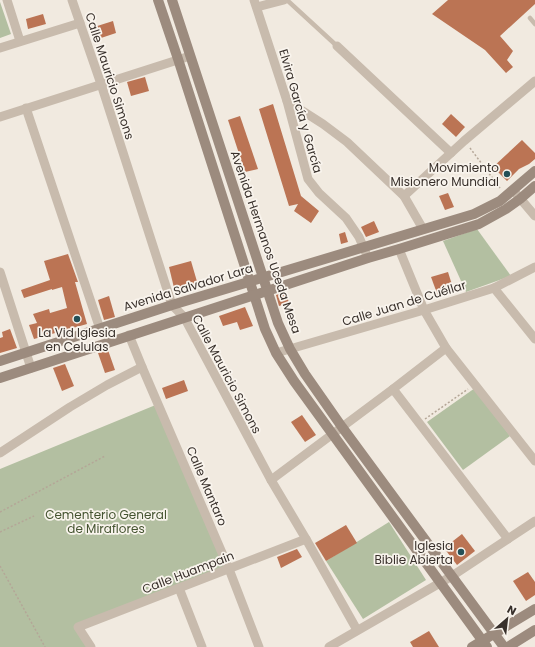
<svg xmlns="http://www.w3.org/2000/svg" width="535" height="647" viewBox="0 0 535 647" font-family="Poppins,sans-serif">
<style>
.green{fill:#b3bfa1}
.building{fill:#bb7454}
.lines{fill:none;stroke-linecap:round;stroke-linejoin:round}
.path{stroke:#b4a697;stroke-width:1.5;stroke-dasharray:2 2;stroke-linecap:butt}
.lane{stroke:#c8bbad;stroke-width:4.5}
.street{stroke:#c8bbad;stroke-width:9}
.secondary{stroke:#9c8b7e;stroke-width:10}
.poi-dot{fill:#244f56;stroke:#f9f4ed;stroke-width:1.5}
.labels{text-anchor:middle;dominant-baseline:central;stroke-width:3.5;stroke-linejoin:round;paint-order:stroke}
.street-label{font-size:12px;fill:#38302b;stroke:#f9f4ed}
.poi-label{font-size:12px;fill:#38302b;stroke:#f9f4ed;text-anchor:end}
.park-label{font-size:12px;fill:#455431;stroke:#f9f4ed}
</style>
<rect width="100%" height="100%" fill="#f1eae0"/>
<!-- green -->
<g class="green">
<path d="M0,2L11,34L0,38Z"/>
<path d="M477,229L511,276L466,292L443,241Z"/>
<path d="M475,388L510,436L463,470L427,422Z"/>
<path d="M158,404L229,569L79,626L91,647H0V469Z"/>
<path d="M389,522L426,580L363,619L326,561Z"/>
</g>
<!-- building -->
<g class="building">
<path d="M448,0H535V4L500,36L513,51L507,60L513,67L506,73L485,50L432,14Z"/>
<path d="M43,14L46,24L28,29L26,19Z"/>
<path d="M113,21L116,33L95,40L91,28Z"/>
<path d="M145,77L149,91L131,96L127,82Z"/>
<path d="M273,104L301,196L319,211L311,223L294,211L298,204L289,206L259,109Z"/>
<path d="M451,114L465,127L456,137L442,124Z"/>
<path d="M240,116L258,169L245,172L228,120Z"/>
<path d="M522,140L535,153V159L529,164L519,169L507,181L493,167Z"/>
<path d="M448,193L454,207L445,210L439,196Z"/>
<path d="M374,221L379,232L366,237L361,227Z"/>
<path d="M345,232L348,242L341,244L339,234Z"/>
<path d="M68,254L78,282H75L87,324L34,339L29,325L37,323L33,314L49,309L50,313L67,308L62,287L52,290V289L24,298L21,290L50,280L44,261Z"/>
<path d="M191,261L198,285L175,292L169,267Z"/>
<path d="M448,272L454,291L438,296L431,277Z"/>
<path d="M286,292L289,303L279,306L276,295Z"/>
<path d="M109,296L115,317L104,320L98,300Z"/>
<path d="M245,307L253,326L240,330L237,322L223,326L219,316Z"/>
<path d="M10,329L17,348L0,353V338L3,337L2,332Z"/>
<path d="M108,350L115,370L105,373L98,353Z"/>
<path d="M65,364L74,386L62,391L53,368Z"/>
<path d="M184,380L188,391L166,399L162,388Z"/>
<path d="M302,415L316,435L305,442L291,422Z"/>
<path d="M346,525L357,543L326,561L315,543Z"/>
<path d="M462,534L475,551L457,565L444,548Z"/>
<path d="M297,549L302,557L281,568L277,557Z"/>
<path d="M528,572L535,582V595L526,601L513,581Z"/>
<path d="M429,631L439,647H413L410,642Z"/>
</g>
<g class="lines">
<!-- path -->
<g class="path">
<path d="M470,148L500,188"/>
<path d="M425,419L468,389"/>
<path d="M0,512L105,456"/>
<path d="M0,532L34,516"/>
<path d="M0,566L45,647"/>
</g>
<!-- lane -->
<g class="lane">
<path d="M287,0L337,46"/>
<path d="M530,18L535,24"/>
</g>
<!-- street -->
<g class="street">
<path d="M7,0L20,41"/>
<path d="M72,0L101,84L172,305L184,317L271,480L306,539L357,630"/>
<path d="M254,0L287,101L308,179L319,193L346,218L359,237L368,258"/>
<path d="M257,7L284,0"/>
<path d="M337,46L451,153"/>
<path d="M0,48L80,23"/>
<path d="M287,101L323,124L347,142L404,196L423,229"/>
<path d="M26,108L100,329"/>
<path d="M0,117L190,56"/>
<path d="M513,190L535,216"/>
<path d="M404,196L464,141L535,81"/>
<path d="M399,249L424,310L446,348L535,461"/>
<path d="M0,272L31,368"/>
<path d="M494,288L535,339"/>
<path d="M129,335L142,367L229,569L259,647"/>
<path d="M276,353L424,310L494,288L535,267"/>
<path d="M393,389L508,539"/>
<path d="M0,453L70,407L107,385L142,367"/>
<path d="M271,480L393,389L446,348"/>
<path d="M179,588L202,647"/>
<path d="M91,647L78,627L306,539"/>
<path d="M329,647L452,576L535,521"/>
</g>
<!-- secondary -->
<g class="secondary">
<path d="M158,0L178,59L265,329L276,353L294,381L487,647"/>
<path d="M172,0L278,323L290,349L305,374L342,427L504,647"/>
<path d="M0,361L172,305L474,214L500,201L535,171"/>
<path d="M0,378L368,258L399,249L479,224L506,209L520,199L535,186"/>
<path d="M472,647L535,609"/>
<path d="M508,647L535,630"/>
</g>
</g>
<!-- markers -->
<g class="poi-dot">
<circle cx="507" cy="174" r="4"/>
<circle cx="77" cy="319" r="4"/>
<circle cx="461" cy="552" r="4"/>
</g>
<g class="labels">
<!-- street labels -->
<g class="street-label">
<text transform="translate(110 76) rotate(72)">Calle Mauricio Simons</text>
<text transform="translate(301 111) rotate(74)">Elvira García y García</text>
<text transform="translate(266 242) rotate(71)">Avenida Hermanos Uceda Mesa</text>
<text transform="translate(188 287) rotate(-17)">Avenida Salvador Lara</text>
<text transform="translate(404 303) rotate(-17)">Calle Juan de Cuéllar</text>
<text transform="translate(227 374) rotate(62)">Calle Mauricio Simons</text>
<text transform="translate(207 486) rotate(67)">Calle Mantaro</text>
<text transform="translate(188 572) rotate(-21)">Calle Huampain</text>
</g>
<!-- poi labels -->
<g class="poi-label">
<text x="499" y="167">Movimiento<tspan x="499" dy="14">Misionero Mundial</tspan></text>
<text x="77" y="332" text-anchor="middle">La Vid Iglesia<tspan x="77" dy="14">en Celulas</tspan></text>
<text x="453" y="545">Iglesia<tspan x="453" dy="14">Biblie Abierta</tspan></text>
</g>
<!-- park labels -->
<g class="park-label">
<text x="106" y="514">Cementerio General<tspan x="106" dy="14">de Miraflores</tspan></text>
</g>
</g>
<!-- north arrow -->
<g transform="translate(507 619) rotate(28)" stroke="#f9f4ed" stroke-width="3" paint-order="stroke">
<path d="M0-3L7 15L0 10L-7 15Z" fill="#38302b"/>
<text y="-6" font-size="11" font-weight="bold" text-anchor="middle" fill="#38302b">N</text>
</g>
</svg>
